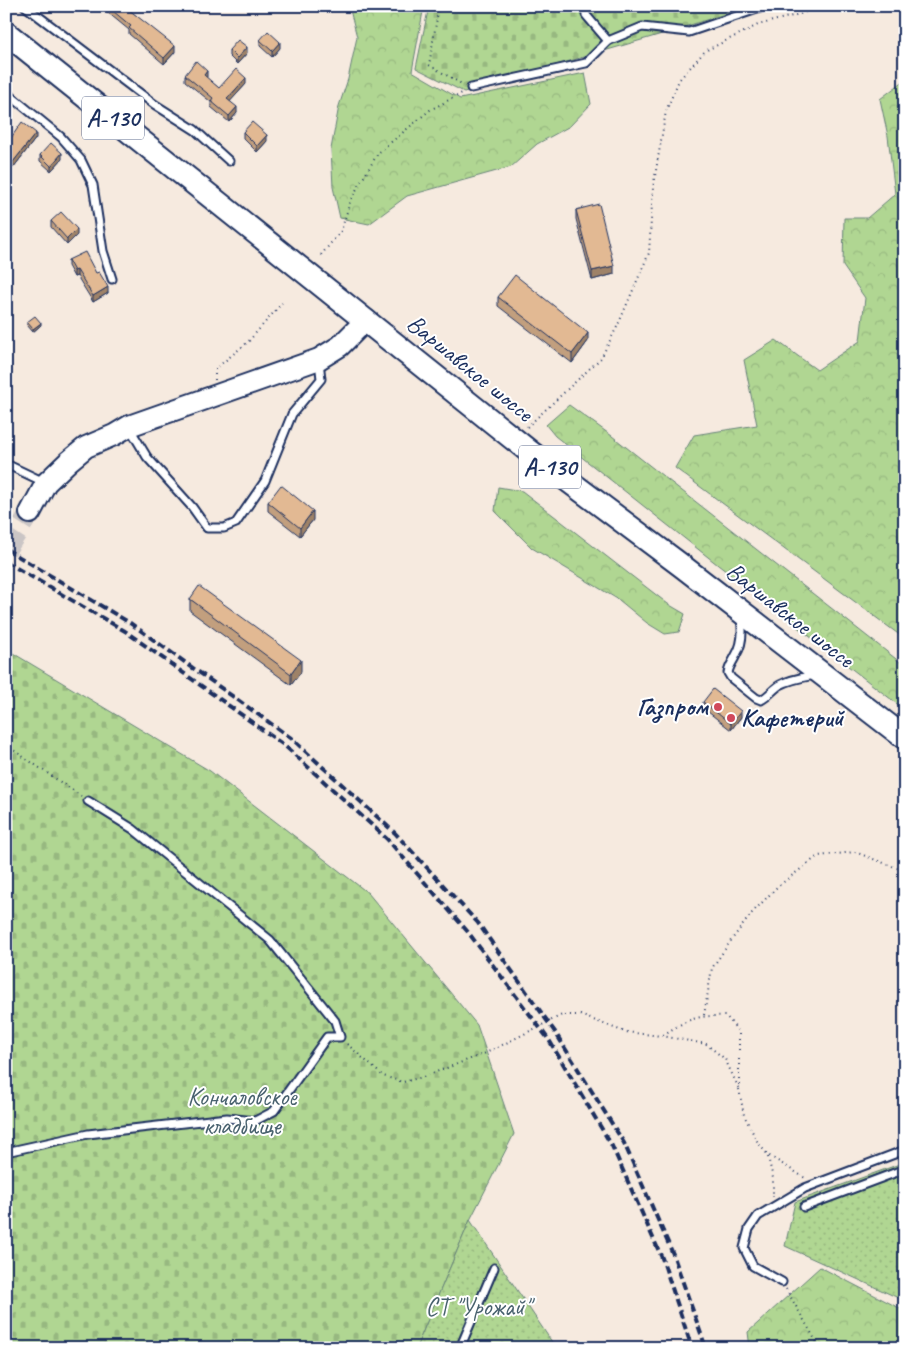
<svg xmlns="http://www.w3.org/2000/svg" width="911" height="1354" viewBox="0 0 911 1354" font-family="Caveat,sans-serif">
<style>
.forest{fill:url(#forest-crowns);stroke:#668278}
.cemetery{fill:url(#cemetery-stones);stroke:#668278}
.garden{fill:url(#garden-dots);stroke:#668278}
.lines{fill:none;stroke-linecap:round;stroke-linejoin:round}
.secondary-tunnel{stroke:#cac5c5;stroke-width:20;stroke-dasharray:20 10;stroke-linecap:butt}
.lane-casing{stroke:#1b2f5e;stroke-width:11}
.secondary-casing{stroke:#1b2f5e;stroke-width:24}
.primary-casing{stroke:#1b2f5e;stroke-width:26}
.path{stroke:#1b2f5e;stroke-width:2;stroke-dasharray:1 4;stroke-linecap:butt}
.lane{stroke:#fff;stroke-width:7}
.secondary{stroke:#fff;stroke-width:20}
.primary{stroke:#fff;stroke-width:22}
.rail{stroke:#1b2f5e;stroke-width:4;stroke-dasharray:8 4;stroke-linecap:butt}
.wall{fill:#c29f7e;stroke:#1b2f5e}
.shaded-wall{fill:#9e8267;stroke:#1b2f5e}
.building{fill:#e2b993;stroke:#1b2f5e}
.poi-dot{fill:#d1495b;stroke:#fff;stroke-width:2}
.labels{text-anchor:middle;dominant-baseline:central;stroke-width:4;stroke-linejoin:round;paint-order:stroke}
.shield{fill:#fff;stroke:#5f6d8e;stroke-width:1}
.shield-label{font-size:24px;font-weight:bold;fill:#1b2f5e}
.street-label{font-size:25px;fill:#1b2f5e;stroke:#fff}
.poi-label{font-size:25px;font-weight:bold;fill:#1b2f5e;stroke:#fff;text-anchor:end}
.park-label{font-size:25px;fill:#48616e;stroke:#fff}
</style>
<defs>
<pattern id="forest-crowns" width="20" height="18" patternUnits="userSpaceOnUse" patternTransform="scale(1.25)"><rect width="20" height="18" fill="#b0d692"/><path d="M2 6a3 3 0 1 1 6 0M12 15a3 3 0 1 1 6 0" fill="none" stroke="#97b880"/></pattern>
<pattern id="cemetery-stones" width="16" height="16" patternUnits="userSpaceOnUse" patternTransform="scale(1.25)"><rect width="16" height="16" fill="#b0d692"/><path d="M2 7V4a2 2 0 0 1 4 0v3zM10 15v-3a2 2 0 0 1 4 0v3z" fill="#97b880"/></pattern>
<pattern id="garden-dots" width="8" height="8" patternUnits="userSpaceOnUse" patternTransform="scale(1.25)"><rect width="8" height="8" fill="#b0d692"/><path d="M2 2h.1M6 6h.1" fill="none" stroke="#97b880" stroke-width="1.8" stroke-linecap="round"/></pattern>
</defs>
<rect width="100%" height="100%" fill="#f6eadf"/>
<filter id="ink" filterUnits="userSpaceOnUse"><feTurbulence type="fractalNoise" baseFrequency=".02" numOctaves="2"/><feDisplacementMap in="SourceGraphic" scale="10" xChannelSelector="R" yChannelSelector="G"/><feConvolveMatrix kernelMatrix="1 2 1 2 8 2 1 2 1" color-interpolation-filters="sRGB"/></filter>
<g filter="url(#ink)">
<!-- forest -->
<g class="forest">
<path d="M349,6H424L412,71L460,99L585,73L591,104L570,126L537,144L511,167L407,196L369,224L340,218L333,187L331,149L339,106L348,79L357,37Z"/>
<path d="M905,80V639L675,468L694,435L757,425L744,360L776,340L817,370L860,341L865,298L843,266L844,218H867L895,194L888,136L880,99Z"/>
<path d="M569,405L612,436L905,666V710L756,595L555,436L546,425Z"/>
<path d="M498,487L522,491L668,604L685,614L679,632L665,634L647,623L619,600L532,548L495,511Z"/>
<path d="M820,1267L905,1311V1348H750L748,1332Z"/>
</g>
<!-- cemetery -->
<g class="cemetery">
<path d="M429,6H750L662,34L464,92L416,68Z"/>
<path d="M6,649L210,771L368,893L477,1025L514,1134L470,1220L416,1348H6Z"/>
</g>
<!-- garden -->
<g class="garden">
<path d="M905,1162V1301L785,1246L795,1202Z"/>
<path d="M470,1220L556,1348H416Z"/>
</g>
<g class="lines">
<!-- secondary-tunnel -->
<path class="secondary-tunnel" d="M6,550L30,513"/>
<defs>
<g id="lane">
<path d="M25,6L154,104L195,130L229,161"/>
<path d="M585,6L586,15L608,41"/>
<path d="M471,88L586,63L608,41L642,27L689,32L766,6"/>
<path d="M6,92L61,137L81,160L93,185L103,251L112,279"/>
<path d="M129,427L147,457L192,507L207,528H224L236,523L265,481L292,414L321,379L319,361"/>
<path d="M6,464L46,483"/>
<path d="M741,619C743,631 742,645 736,655C733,662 729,666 728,673L731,678L756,698L761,700C769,696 773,689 780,685C791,679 804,677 815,675"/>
<path d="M6,1152L88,1134L227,1118L255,1121L274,1111L327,1037H340L335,1021L270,940L133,829L88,801"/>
<path d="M804,1207L905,1169"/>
<path d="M782,1282L753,1266L744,1248L749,1229L758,1216L805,1188L905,1150"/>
<path d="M460,1348L494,1268"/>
</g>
<path id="secondary" d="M30,513L46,483L69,461L86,447L114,435L129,426L319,359L340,346L366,320"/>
<path id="primary" d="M6,33L530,452L682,566L905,738"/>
</defs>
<!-- lane casing -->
<use href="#lane" class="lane-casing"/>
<!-- secondary casing -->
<use href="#secondary" class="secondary-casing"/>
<!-- primary casing -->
<use href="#primary" class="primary-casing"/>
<!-- path -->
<g class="path">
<path d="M439,6L429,65L462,84"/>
<path d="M321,255L341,231L351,199L378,153L430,110L464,92"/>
<path d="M215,380V369L248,342L282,303"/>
<path d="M527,427L601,358L618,325L649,253L653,188L666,111L679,80L705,51L758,25L800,14L824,6"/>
<path d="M6,745L81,796"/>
<path d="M704,1015L712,968L730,942L752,913L777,887L818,856L855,852L905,871"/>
<path d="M663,1035C688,1019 696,1015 726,1016L739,1032V1089L744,1115L758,1143L768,1155L805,1178"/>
<path d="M347,1044L383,1076L403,1082L423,1077L486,1053L562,1015H580L625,1032L662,1036L706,1044L725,1059L739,1089"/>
<path d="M768,1157L773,1178V1197"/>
<path d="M786,1289L820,1348"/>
</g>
<!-- lane -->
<use href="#lane" class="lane"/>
<!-- secondary -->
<use href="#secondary" class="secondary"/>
<!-- primary -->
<use href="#primary" class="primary"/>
<!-- rail -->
<g class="rail">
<path d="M6,549L130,623L291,738L395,833L478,923L555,1032L624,1143L673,1254L706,1348"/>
<path d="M6,562L125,631L285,746L387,839L468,932L549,1040L612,1146L662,1258L692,1348"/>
</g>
</g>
<!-- wall -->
<g class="wall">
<path d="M101,6H134V8L131,11L175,52L164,64L129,34V30L101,7Z"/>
<path d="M260,40L280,48L272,57L260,46Z"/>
<path d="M229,50L247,53L237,64L229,56Z"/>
<path d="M185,75L207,77L206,78L219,88L246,84L230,101L237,113L229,122L211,107V102L185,81Z"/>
<path d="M243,132L267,141L257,152L243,138Z"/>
<path d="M36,138L13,168L6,163V145Z"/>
<path d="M40,155L62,159L51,171L40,161Z"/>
<path d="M576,210L614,274L592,280L576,219Z"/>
<path d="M51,221L77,235L67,245L51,227Z"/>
<path d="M68,260L96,273L108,293L93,302L77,276L74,277L68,266Z"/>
<path d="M498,297L588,341L572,363L498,306Z"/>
<path d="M27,322L41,325L33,332L27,325Z"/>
<path d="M268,502L313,520L300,536L268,511Z"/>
<path d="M190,599L301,672L291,685L190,611Z"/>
<path d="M703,702L741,717L731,730L703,708Z"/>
</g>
<!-- shaded-wall -->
<g class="shaded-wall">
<path d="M130,6H134V8L128,15V9Z"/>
<path d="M280,42V48L272,57V51Z"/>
<path d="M175,46V52L164,64V58Z"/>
<path d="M247,47V53L237,64V58Z"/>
<path d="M207,71V77L204,81V75Z"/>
<path d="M246,78V84L227,105V99Z"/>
<path d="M237,107V113L229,122V116Z"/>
<path d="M36,133V138L13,168V162Z"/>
<path d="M267,135V141L257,152V146Z"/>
<path d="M62,153V159L51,171V166Z"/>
<path d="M77,229V235L67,245V239Z"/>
<path d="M614,266V274L592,280V271Z"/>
<path d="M77,270V276L74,277V271Z"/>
<path d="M108,287V293L93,302V296Z"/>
<path d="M41,323V325L33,332V329Z"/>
<path d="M588,333V341L572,363V354Z"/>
<path d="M313,511V520L300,536V528Z"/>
<path d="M301,660V672L291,685V674Z"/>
<path d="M741,711V717L731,730V724Z"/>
</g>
<!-- building -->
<g class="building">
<path d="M107,6H130L128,9L175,46L164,58L129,28L131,26Z"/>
<path d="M268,31L280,42L272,51L260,40Z"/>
<path d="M238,40L247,47L237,58L229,50Z"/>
<path d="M196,61L207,71L204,75L219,88L236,69L246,78L227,99L237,107L229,116L211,101L213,98L185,75Z"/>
<path d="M22,122L36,133L13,162L6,157V145Z"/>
<path d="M252,122L267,135L257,146L243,132Z"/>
<path d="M51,143L62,153L51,166L40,155Z"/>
<path d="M599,204L614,266L592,271L576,210Z"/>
<path d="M61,212L77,229L67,239L51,221Z"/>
<path d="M85,252L96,273L99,272L108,287L93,296L77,270L74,271L68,260Z"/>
<path d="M515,275L588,333L572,354L498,297Z"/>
<path d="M35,316L41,323L33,329L27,322Z"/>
<path d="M281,485L313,511L300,528L268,502Z"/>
<path d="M199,586L301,660L291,674L190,599Z"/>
<path d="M713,689L741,711L731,724L703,702Z"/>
</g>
</g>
<!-- markers -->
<g class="poi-dot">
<circle cx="718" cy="707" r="5"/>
<circle cx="731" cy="718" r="5"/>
</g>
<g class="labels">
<!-- shield labels -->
<g class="shield">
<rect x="82" y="96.5" width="62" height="43" rx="4"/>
<rect x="519" y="445.5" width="62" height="43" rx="4"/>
</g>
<g class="shield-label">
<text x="113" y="118">А-130</text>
<text x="550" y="467">А-130</text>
</g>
<!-- street labels -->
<g class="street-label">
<text transform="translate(470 368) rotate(39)">Варшавское шоссе</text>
<text transform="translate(790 615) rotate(38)">Варшавское шоссе</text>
</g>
<!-- poi labels -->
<g class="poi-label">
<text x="708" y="707">Газпром</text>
<text x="741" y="718" text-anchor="start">Кафетерий</text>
</g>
<!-- park labels -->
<g class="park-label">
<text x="242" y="1097">Кончаловское<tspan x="242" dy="29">кладбище</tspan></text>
<text x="478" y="1307">СТ "Урожай"</text>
</g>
</g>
<!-- margin -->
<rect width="911" height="1354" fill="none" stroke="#fff" stroke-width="25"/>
<rect x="12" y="12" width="886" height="1329" fill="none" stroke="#1b2f5e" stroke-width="2" filter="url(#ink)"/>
</svg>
